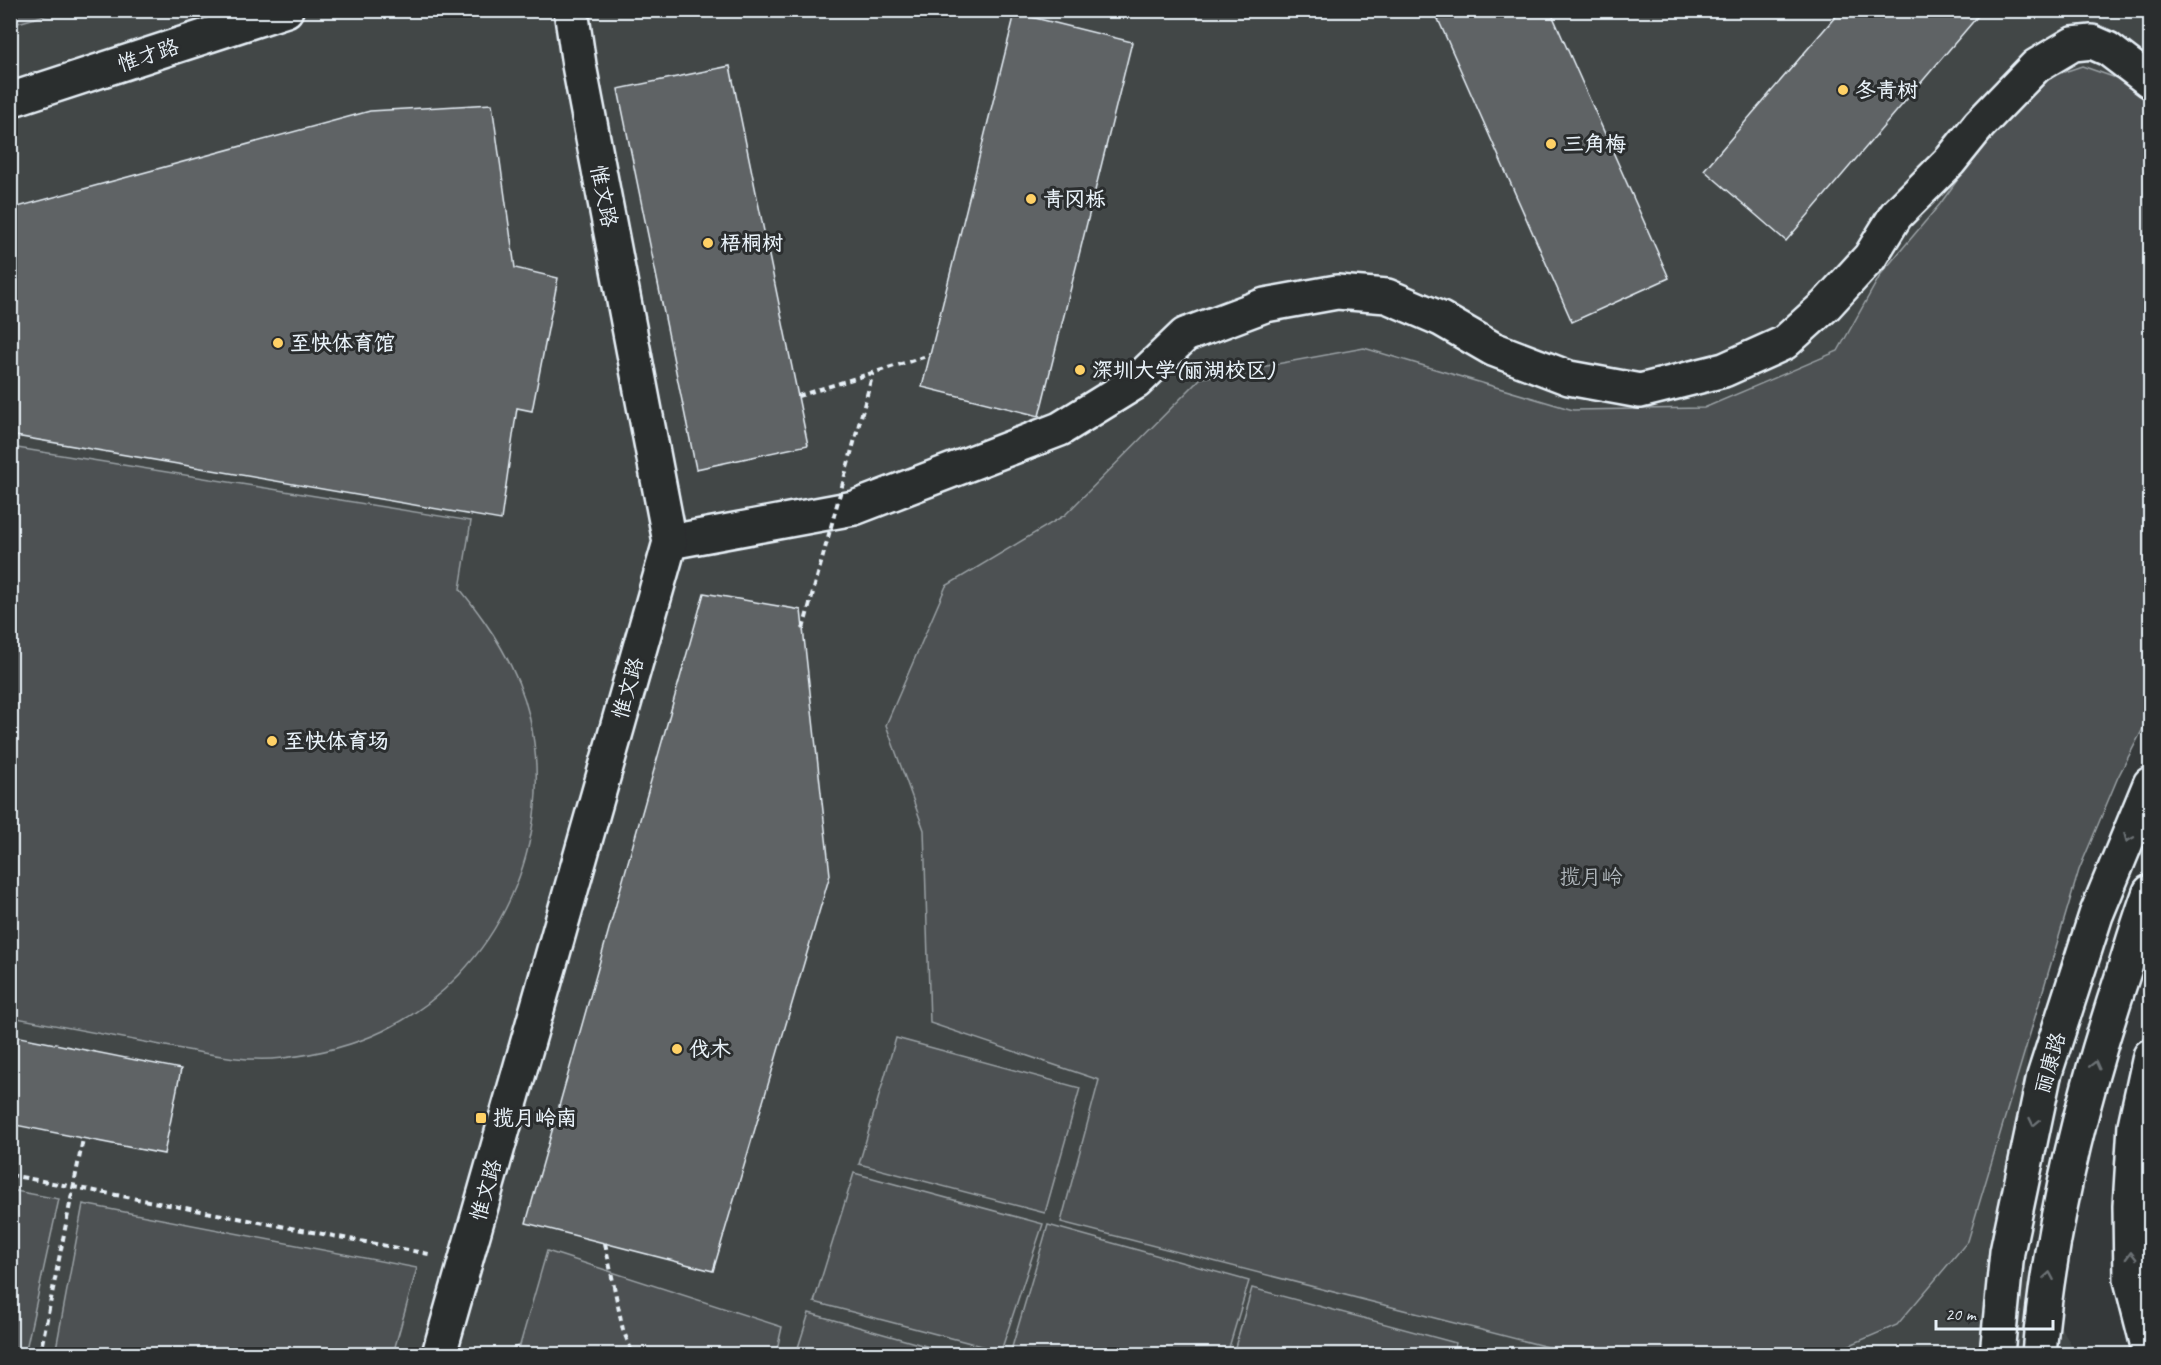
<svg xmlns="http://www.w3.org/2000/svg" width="2161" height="1365" viewBox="0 0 2161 1365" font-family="Caveat,'LXGW WenKai TC',sans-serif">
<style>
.built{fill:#424647}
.green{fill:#4d5152;stroke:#9aa1a5;stroke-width:1.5}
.building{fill:#5f6365;stroke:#e8f1f8;stroke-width:1.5}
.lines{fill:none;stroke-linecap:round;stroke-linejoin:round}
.minor-casing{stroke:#e8f1f8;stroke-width:38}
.tertiary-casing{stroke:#e8f1f8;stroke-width:38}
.path{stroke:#e8f1f8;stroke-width:4;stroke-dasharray:6 4.5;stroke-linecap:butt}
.minor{stroke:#2a2d2e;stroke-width:33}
.tertiary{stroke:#2a2d2e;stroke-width:33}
.path-bridge{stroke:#e8f1f8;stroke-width:4;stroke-dasharray:6 4.5;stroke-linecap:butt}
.oneway{stroke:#6c7275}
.poi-dot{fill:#ffd166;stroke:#2a2d2e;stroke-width:2}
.labels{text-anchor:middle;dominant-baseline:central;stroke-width:6;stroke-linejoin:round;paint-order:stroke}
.street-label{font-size:21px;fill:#e8f1f8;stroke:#2a2d2e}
.poi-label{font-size:21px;font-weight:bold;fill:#e8f1f8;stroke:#2a2d2e;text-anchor:start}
.park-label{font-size:21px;fill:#b2b9be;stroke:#2a2d2e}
</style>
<rect width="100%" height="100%" fill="#35393a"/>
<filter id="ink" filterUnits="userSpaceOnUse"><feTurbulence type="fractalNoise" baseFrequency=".0167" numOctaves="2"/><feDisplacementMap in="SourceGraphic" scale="12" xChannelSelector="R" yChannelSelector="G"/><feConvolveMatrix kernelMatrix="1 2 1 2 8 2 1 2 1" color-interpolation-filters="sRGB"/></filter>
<g filter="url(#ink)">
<!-- built -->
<path class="built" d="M60,10L2150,11V715L2118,777L2079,870L2028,1042L2011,1246L2077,1354H11V25Z"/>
<!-- green -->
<g class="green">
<path d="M11,10H60V11L11,25Z"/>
<path d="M2082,66L2119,79L2150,99V715L2118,777L2079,870L1968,1241L1897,1325L1829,1354H1575L1061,1222L1099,1080L930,1023L924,830L886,725L946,586L1065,515L1201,378L1364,348L1573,410L1704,408L1838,351L1881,274L1940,204L1982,146L2052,76Z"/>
<path d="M11,447L471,521L460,589C490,626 518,668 529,715C558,840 499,974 383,1031C352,1046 317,1054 283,1058C246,1063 203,1053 166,1046C114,1036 62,1027 11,1017Z"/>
<path d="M896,1038L1080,1088L1045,1213L859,1164Z"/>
<path d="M854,1173L1043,1224L1001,1351L814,1302Z"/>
<path d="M10,1190L59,1199L25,1354H11Z"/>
<path d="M83,1204L417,1268L393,1354H55Z"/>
<path d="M1048,1225L1249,1281L1227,1354H1010Z"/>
<path d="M547,1251L782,1327L776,1354H500L520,1345Z"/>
<path d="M1252,1288L1456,1343L1453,1354H1233Z"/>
<path d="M809,1313L954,1354H796Z"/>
</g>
<!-- building -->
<g class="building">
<path d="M1434,10H1550L1669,278L1572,322Z"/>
<path d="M1841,10H1983L1786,241L1704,170Z"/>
<path d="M1015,13L1132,42L1039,416L922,387Z"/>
<path d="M730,66L808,445L696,469L618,89Z"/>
<path d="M492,104L515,268L558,278L532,411L517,408L501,520L10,435V209L370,111Z"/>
<path d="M704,593L801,610L830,875L713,1271L526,1223Z"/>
<path d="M10,1035L181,1069L164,1154L10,1124Z"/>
</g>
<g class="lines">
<defs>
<g id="minor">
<path d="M10,100L286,10"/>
<path d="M670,542L854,508L1060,429L1136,382L1185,335L1265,305L1337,292L1387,296L1441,319L1493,349L1569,378L1640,391L1724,370L1784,343L1826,305L1870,257L1896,215L1950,161L1979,125L2036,66L2073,44L2092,42L2108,49L2150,81"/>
<path d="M439,1354L670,542L579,65L571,10"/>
<path d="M2150,1354L2131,1280L2130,1206L2135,1125L2150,1056"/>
</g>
<g id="tertiary">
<path d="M1997,1354L2007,1252L2044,1076L2096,915L2150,784"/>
<path d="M2039,1354C2050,1225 2082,1097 2123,974C2132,946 2140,918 2150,892"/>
</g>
</defs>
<!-- minor casing -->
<use href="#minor" class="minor-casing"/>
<!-- tertiary casing -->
<use href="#tertiary" class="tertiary-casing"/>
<!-- path -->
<g class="path">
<path d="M798,396L930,355"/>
<path d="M10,1175L429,1254"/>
<path d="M605,1243L623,1330L633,1354"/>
<path d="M40,1354L83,1139"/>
</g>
<!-- minor -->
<use href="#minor" class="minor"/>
<!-- tertiary -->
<use href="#tertiary" class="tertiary"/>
<!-- path-bridge -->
<path class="path-bridge" d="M803,629L873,373"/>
</g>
<!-- one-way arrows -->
<defs><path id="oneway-chevron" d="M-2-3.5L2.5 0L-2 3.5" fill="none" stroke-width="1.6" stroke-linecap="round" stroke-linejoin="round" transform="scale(1.5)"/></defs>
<g class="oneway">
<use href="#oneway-chevron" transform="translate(2128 838) rotate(113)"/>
<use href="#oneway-chevron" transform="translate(2095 1065) rotate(-76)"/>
<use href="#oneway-chevron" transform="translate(2034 1122) rotate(102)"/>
<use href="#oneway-chevron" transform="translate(2131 1256) rotate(-91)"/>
<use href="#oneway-chevron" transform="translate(2049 1276) rotate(-80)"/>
</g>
</g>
<!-- markers -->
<g class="poi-dot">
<circle cx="1843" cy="90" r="6"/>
<circle cx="1551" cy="144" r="6"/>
<circle cx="1031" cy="199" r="6"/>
<circle cx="708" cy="243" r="6"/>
<circle cx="278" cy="343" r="6"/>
<circle cx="1080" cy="370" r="6"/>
<circle cx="272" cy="741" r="6"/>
<circle cx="677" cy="1049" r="6"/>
<rect x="475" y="1112" width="12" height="12" rx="3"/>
</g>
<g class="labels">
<!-- street labels -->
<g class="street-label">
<text transform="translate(148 55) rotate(-18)">惟才路</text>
<text transform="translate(604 196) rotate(79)">惟文路</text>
<text transform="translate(628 688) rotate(-74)">惟文路</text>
<text transform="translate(2050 1063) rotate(-74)">丽康路</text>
<text transform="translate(486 1190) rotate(-74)">惟文路</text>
</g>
<!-- poi labels -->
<g class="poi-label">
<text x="1855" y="90">冬青树</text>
<text x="1563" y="144">三角梅</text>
<text x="1043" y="199">青冈栎</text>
<text x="720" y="243">梧桐树</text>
<text x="290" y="343">至快体育馆</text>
<text x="1092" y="370">深圳大学(丽湖校区)</text>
<text x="284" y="741">至快体育场</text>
<text x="689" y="1049">伐木</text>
<text x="493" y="1118">揽月岭南</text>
</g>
<!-- park labels -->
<g class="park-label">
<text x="1591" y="877">揽月岭</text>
</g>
</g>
<!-- margin -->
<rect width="2161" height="1365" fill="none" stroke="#2a2d2e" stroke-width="36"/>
<rect x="18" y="18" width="2125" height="1329" fill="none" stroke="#e8f1f8" stroke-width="2" filter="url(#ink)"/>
<!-- scale -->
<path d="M1936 1320v9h117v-9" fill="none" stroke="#e8f1f8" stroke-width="3"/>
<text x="1945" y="1320" font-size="18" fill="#e8f1f8" stroke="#2a2d2e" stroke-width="4.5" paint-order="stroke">20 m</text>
</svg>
